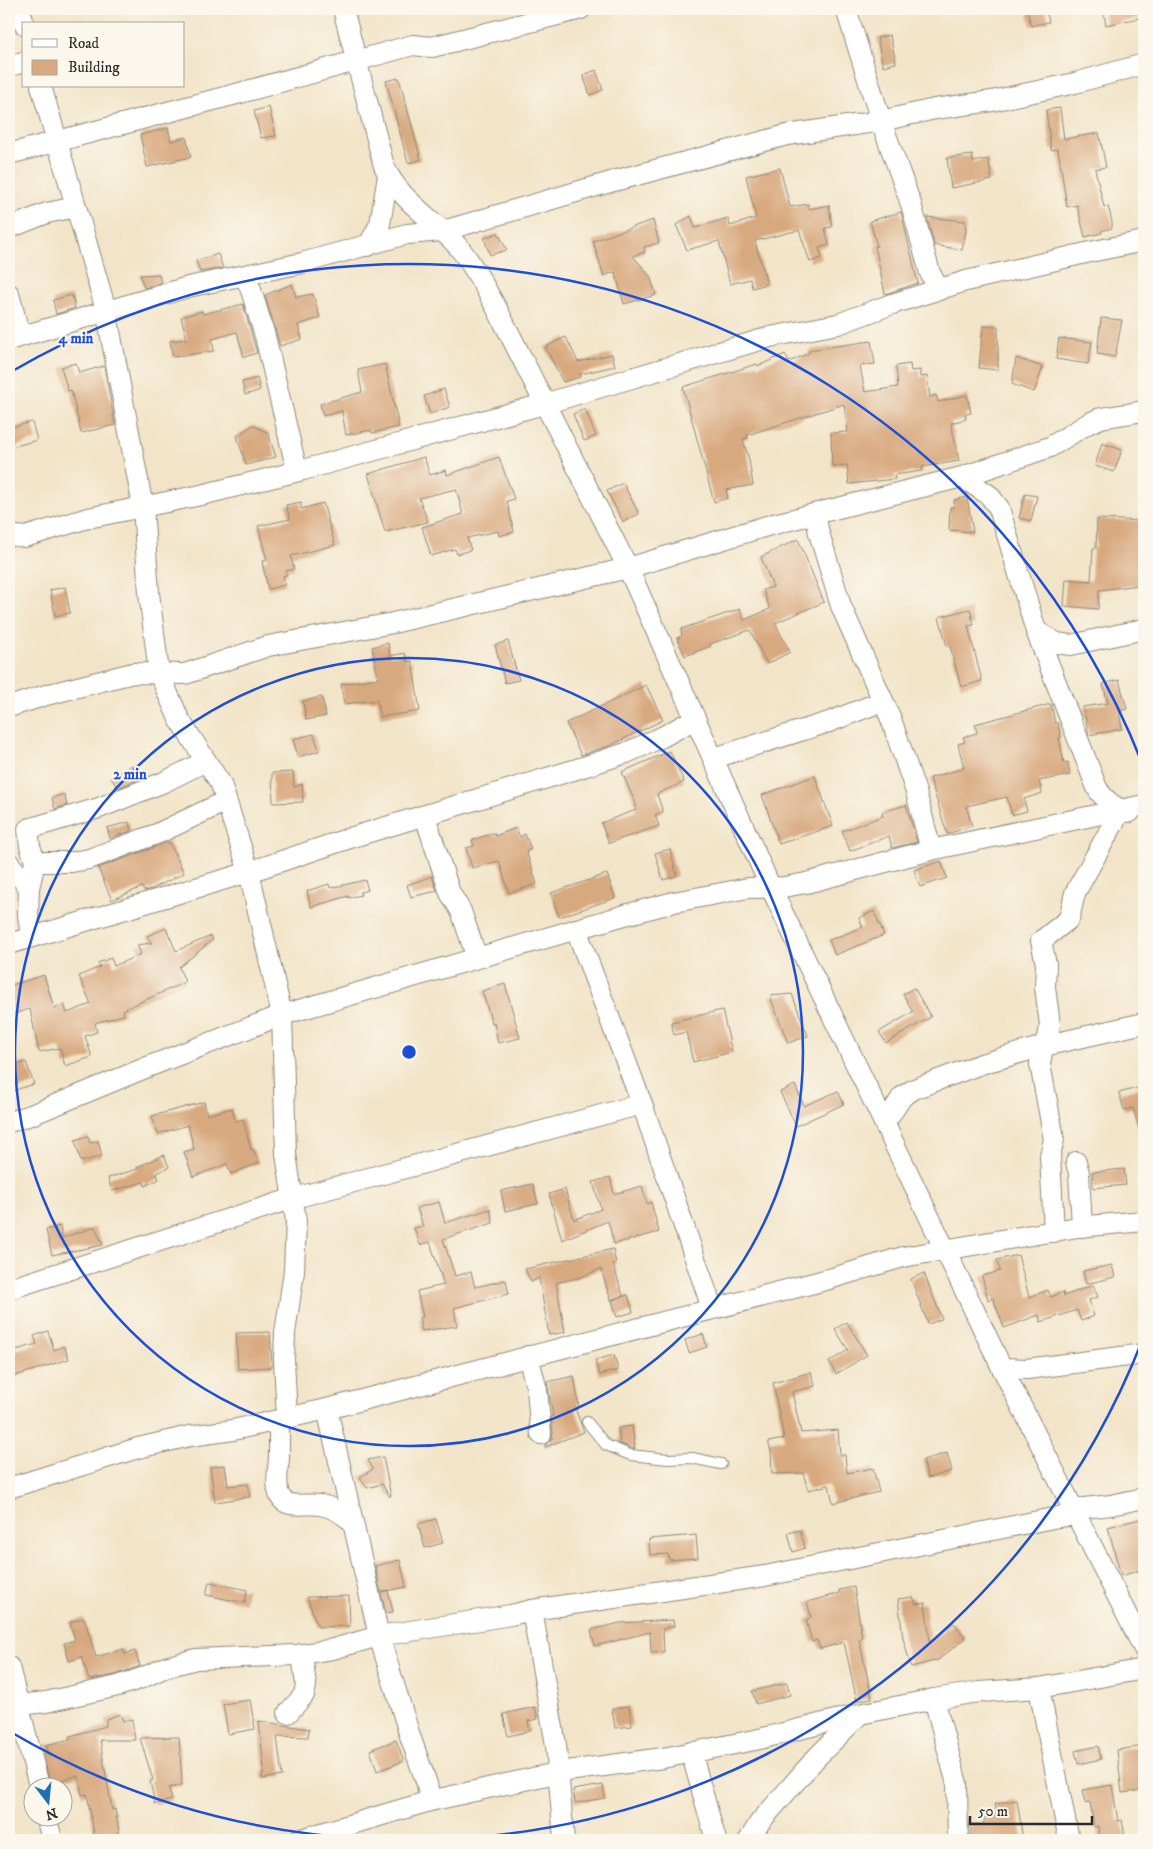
<svg xmlns="http://www.w3.org/2000/svg" width="1153" height="1849" viewBox="0 0 1153 1849" font-family="'IM FELL DW Pica',serif">
<style>
.building{fill:#d8a97f}
.lines{fill:none;stroke-linecap:round;stroke-linejoin:round}
.service-casing{stroke:#8e887a;stroke-width:12}
.minor-casing{stroke:#8e887a;stroke-width:22}
.service{stroke:#fff;stroke-width:10}
.minor{stroke:#fff;stroke-width:20}
.ring{fill:none;stroke:#1d4ed8;stroke-width:2.5}
.centre{fill:#1d4ed8;stroke:#fbf7ec;stroke-width:2.5}
.ring-label{font-size:15px;text-anchor:middle;font-weight:bold;fill:#1d4ed8;stroke:#fbf7ec;stroke-width:4;stroke-linejoin:round;paint-order:stroke}
</style>
<rect width="100%" height="100%" fill="#fbf7ec"/>
<filter id="ink" filterUnits="userSpaceOnUse"><feTurbulence type="fractalNoise" baseFrequency=".02" numOctaves="2"/><feDisplacementMap in="SourceGraphic" scale="10" xChannelSelector="R" yChannelSelector="G"/><feConvolveMatrix kernelMatrix="1 2 1 2 8 2 1 2 1" color-interpolation-filters="sRGB"/></filter>
<filter id="wash" filterUnits="userSpaceOnUse"><feTurbulence type="fractalNoise" baseFrequency=".0096" numOctaves="4" result="noise"/><feDisplacementMap in="SourceGraphic" scale="20" xChannelSelector="R" yChannelSelector="G"/><feGaussianBlur stdDeviation="1.12" result="paint"/><feColorMatrix in="noise" values="0 0 0 0 0 0 0 0 0 0 0 0 0 0 0 0 0 1.4 0 .05"/><feComposite in="paint" operator="in"/></filter>
<g filter="url(#wash)">
<rect width="100%" height="100%" fill="#f2e4c8"/>
<g id="blocks">
<!-- building -->
<g class="building">
<path d="M1027,9H1046L1049,22L1031,26Z"/>
<path d="M1103,9H1144V17L1106,25Z"/>
<path d="M890,35L896,63L883,66L877,38Z"/>
<path d="M596,70L603,90L590,95L583,75Z"/>
<path d="M399,78L421,160L408,163L386,81Z"/>
<path d="M269,107L276,136L261,138L254,111Z"/>
<path d="M1060,108L1064,139L1099,133L1106,167L1095,169L1104,207L1108,206L1112,222V228L1101,231L1102,233L1085,237L1077,205L1067,207L1058,149L1051,150L1046,110Z"/>
<path d="M168,128L171,141L186,137L191,157L147,167L140,135Z"/>
<path d="M972,155L973,162L988,159L992,180L951,188L947,158Z"/>
<path d="M780,168L790,207L808,204L809,209L829,205L832,227L825,228L829,245L819,248L822,258L810,262L799,230L755,241L767,284L752,288L750,279L730,284L719,241L687,250L676,225L691,216L695,228L728,218L730,226L756,218L746,176Z"/>
<path d="M901,212L918,283L885,294L875,246H877L870,221Z"/>
<path d="M927,217L965,221L966,231L962,250L934,245Z"/>
<path d="M653,220L659,243L644,247L645,252L633,256L650,276L656,295L624,304L615,272L604,276L593,241Z"/>
<path d="M498,233L507,250L490,255L484,238Z"/>
<path d="M218,254L223,268L200,272L196,261Z"/>
<path d="M159,274L161,283L144,288L140,275Z"/>
<path d="M292,284L296,297L313,294L320,318L298,325L302,339L280,346L265,295Z"/>
<path d="M72,295L75,308L56,314L53,300Z"/>
<path d="M243,304L257,353L244,357L237,332L212,339L214,351L173,357L170,341L187,339L181,317L202,311L203,314Z"/>
<path d="M1101,318L1122,320L1115,357L1097,354Z"/>
<path d="M983,326H998V370L979,368Z"/>
<path d="M566,337L578,362L612,354L615,366L580,374V377L563,382L545,347Z"/>
<path d="M1059,338L1092,342L1088,364L1056,359Z"/>
<path d="M871,341L875,364L860,366L865,392L898,387L896,366L910,364L911,371L920,370V377L927,376L930,397L936,395L938,402L967,395L971,413L965,414L966,419L951,423L959,461L922,467V471L894,475L895,479L849,484L847,465L832,466L831,433L848,432L844,404L747,435L748,438L743,439L749,460L753,485L726,490L728,498L714,502L683,387L757,364L758,366L785,354L789,362L809,353V350Z"/>
<path d="M1016,358L1043,367L1034,392L1012,384Z"/>
<path d="M76,363L79,373L104,366L115,425L81,433L71,390L68,391L61,367Z"/>
<path d="M385,364L399,427L372,433L371,430L346,435L342,411L323,416L320,404L362,392L358,370Z"/>
<path d="M257,378L260,390L245,395L242,382Z"/>
<path d="M444,389L450,407L430,414L424,396Z"/>
<path d="M585,409L596,436L584,441L573,414Z"/>
<path d="M32,422L37,440L9,448V428Z"/>
<path d="M253,425L268,433L276,457L246,465L237,436Z"/>
<path d="M1102,443L1122,450L1114,472L1095,466Z"/>
<path d="M424,457L430,475L446,470L447,475L499,457L514,499L507,501L514,532L499,536L498,531L467,538L471,550L457,554L455,549L431,556L422,527L463,514L456,489L419,498L428,522L385,532L368,474Z"/>
<path d="M623,483L639,514L623,522L607,491Z"/>
<path d="M1025,494L1037,496L1031,521L1019,518Z"/>
<path d="M967,497L973,532L949,530L950,507H954V500Z"/>
<path d="M301,502V509L323,503L335,545L291,556L294,569L286,571L287,575L283,576L285,585L268,589L262,561L267,560L258,526L290,519L286,505Z"/>
<path d="M1097,519L1144,521V565H1141L1140,585L1099,590L1098,609L1064,606L1066,579L1091,581L1093,548H1096Z"/>
<path d="M798,539L824,602L775,623L790,652L767,664L750,630L710,644L711,646L685,656L677,638L682,636L681,629L740,609L744,620L770,609L763,590L773,587L761,557Z"/>
<path d="M65,587L70,613L55,616L50,590Z"/>
<path d="M970,609L974,625L968,626L982,681L961,687L950,646H947L939,617Z"/>
<path d="M508,641L519,680L505,683L495,645Z"/>
<path d="M388,643L390,656L405,653L407,662L412,661L420,711L380,717L377,700L344,704L341,684L378,678L372,647Z"/>
<path d="M1119,680L1127,709L1119,711L1122,729L1089,735L1083,707L1108,703L1103,684Z"/>
<path d="M646,685L663,720L609,746L581,755L566,723Z"/>
<path d="M322,697L326,716L306,720L303,701Z"/>
<path d="M1051,704L1055,723H1058L1061,738H1059L1064,763L1068,762L1070,775L1039,781L1042,793L1024,799L1027,811L1012,815L1007,797L966,806L972,826L947,834L930,778L964,768L958,744L965,742L963,737L977,733L975,724Z"/>
<path d="M314,734L319,751L298,757L293,739Z"/>
<path d="M670,751L684,782L657,794L663,812L655,815L659,826L609,843L601,823L636,810L635,807H637L622,772Z"/>
<path d="M132,765L141,778L118,788L111,778Z"/>
<path d="M293,772L294,787L302,784L303,802L273,803L272,773Z"/>
<path d="M815,776L833,826L779,844L762,795Z"/>
<path d="M64,794L67,805L55,809L52,798Z"/>
<path d="M906,805L917,842L892,848L889,836L850,851L842,831L883,816L882,812Z"/>
<path d="M129,822L131,831L110,838L107,828Z"/>
<path d="M516,828L520,837L525,834L531,849L526,851L537,884L509,893L499,861L472,868L466,848L474,846L472,840L494,833L495,836Z"/>
<path d="M169,842L184,873L152,889L144,891L142,887L112,900L98,868Z"/>
<path d="M670,849L677,876L663,880L655,853Z"/>
<path d="M941,861L947,878L920,887L914,870Z"/>
<path d="M607,874L615,898L559,917L551,893Z"/>
<path d="M432,876L437,891L411,897L407,885Z"/>
<path d="M365,880L368,890L360,892L361,895L348,898V896L311,907L307,891L329,884L330,888Z"/>
<path d="M874,911L884,935L835,955L829,940L863,927L859,918Z"/>
<path d="M166,928L176,951L211,936L213,940L179,967L185,982L123,1010L124,1015L95,1023L97,1032L85,1036L92,1057L65,1066L60,1048L39,1052L30,1009L13,1014L9,999V986L44,975L54,1008L64,1004L67,1013L91,1004L79,976L100,967L98,963L111,958L114,966L141,954L137,945L152,943L147,936Z"/>
<path d="M505,984L520,1038L498,1043L494,1023H492L482,991Z"/>
<path d="M914,988L931,1017L886,1043L879,1032L913,1012L903,994Z"/>
<path d="M792,994L808,1036L788,1043L770,996Z"/>
<path d="M722,1010L732,1052L693,1062L686,1032L674,1035L671,1022Z"/>
<path d="M26,1062L34,1084L9,1092V1067Z"/>
<path d="M795,1085L804,1106L838,1091L844,1104L796,1126L780,1092Z"/>
<path d="M1144,1086V1135L1141,1136L1133,1108L1124,1110L1119,1093Z"/>
<path d="M204,1102L207,1115L232,1108L235,1121L243,1119L251,1150L253,1149L259,1163L231,1174L227,1164L193,1177L184,1152L194,1149L188,1125L158,1134L152,1116Z"/>
<path d="M88,1136L90,1143L98,1141L102,1156L81,1162L75,1140Z"/>
<path d="M164,1155L169,1167L156,1173L159,1179L145,1186L144,1182L112,1191L108,1178L138,1169L137,1167Z"/>
<path d="M1124,1169L1126,1185L1093,1188L1092,1172Z"/>
<path d="M610,1177L614,1194L642,1186L647,1204L651,1202L659,1232L614,1244L608,1221L562,1240L549,1194L565,1189L574,1220L601,1209L593,1182Z"/>
<path d="M533,1184L538,1204L505,1211L501,1191Z"/>
<path d="M439,1202L445,1223L490,1209L493,1223L443,1239L455,1276L471,1272L475,1287L506,1280L509,1294L454,1308L457,1326L422,1331L419,1318L423,1317L417,1291L444,1285L430,1242L420,1245L414,1228L423,1226L417,1208Z"/>
<path d="M60,1226L62,1238L95,1227L103,1245L52,1255L46,1230Z"/>
<path d="M613,1249L616,1264H613L623,1296L611,1300L601,1269L578,1278L556,1283L565,1332L549,1335L539,1278L531,1282L525,1269Z"/>
<path d="M1018,1255L1029,1297L1048,1290L1051,1297L1063,1292L1064,1296L1093,1285L1098,1297L1089,1300L1094,1316L1081,1321L1077,1310L1041,1322L1039,1315L1004,1328L993,1298L988,1300L982,1276L1000,1271L997,1260Z"/>
<path d="M1112,1265L1115,1277L1086,1284L1083,1271Z"/>
<path d="M924,1273L942,1319L928,1324L911,1279Z"/>
<path d="M628,1295L633,1312L617,1317L612,1300Z"/>
<path d="M847,1322L867,1355L836,1374L829,1362L848,1350L835,1329Z"/>
<path d="M48,1331L54,1350L64,1346L69,1359L9,1378V1352L37,1344L34,1336Z"/>
<path d="M270,1332L272,1367L238,1369L236,1333Z"/>
<path d="M703,1334L707,1347L689,1353L685,1340Z"/>
<path d="M614,1355L618,1370L599,1375L595,1360Z"/>
<path d="M811,1372L815,1386L792,1392L801,1433L838,1430L840,1455H845L847,1473L873,1468L879,1492L833,1503L829,1485L808,1490L803,1473L772,1474L771,1450L768,1442L784,1439L773,1383Z"/>
<path d="M574,1376L579,1407L575,1408L584,1432L545,1447V1445L552,1439L553,1433L551,1416H553L547,1382Z"/>
<path d="M632,1426L635,1448L634,1449L620,1444L618,1428Z"/>
<path d="M947,1453L952,1471L928,1478L923,1460Z"/>
<path d="M383,1457L391,1496H389L382,1484L367,1488L360,1477L373,1469L368,1460Z"/>
<path d="M225,1465L228,1486L248,1484L250,1497L215,1502L210,1467Z"/>
<path d="M1144,1518V1569L1121,1576L1108,1527Z"/>
<path d="M436,1519L443,1543L425,1548L418,1524Z"/>
<path d="M800,1530L805,1548L793,1552L788,1533Z"/>
<path d="M696,1535L698,1558L669,1560L668,1554L650,1555L649,1539Z"/>
<path d="M400,1560L406,1587L381,1592L375,1566Z"/>
<path d="M209,1582L247,1590L245,1603L206,1595Z"/>
<path d="M854,1587L862,1638L859,1639L872,1698L857,1701L844,1642L820,1649L817,1640L812,1642L806,1620L811,1617L807,1602L840,1593L839,1590Z"/>
<path d="M388,1590L393,1612L386,1613L381,1592Z"/>
<path d="M349,1596L350,1626L318,1627L307,1597Z"/>
<path d="M913,1597L916,1604L925,1603L930,1642L954,1623L966,1638L938,1660L911,1667L903,1638L898,1599Z"/>
<path d="M84,1618L96,1657L123,1649L125,1654L135,1651L140,1666L115,1675L89,1680L82,1657L69,1661L64,1643L75,1640L70,1622Z"/>
<path d="M673,1620L674,1626L663,1629L664,1652L651,1653L650,1632L595,1646L591,1630L620,1623Z"/>
<path d="M787,1683L790,1695L756,1704L752,1691Z"/>
<path d="M250,1700L255,1729L228,1734L223,1704Z"/>
<path d="M629,1706L632,1726L615,1728L612,1709Z"/>
<path d="M535,1707L538,1719L528,1721L530,1731L508,1736L503,1714Z"/>
<path d="M120,1714L123,1721L132,1719L135,1740H100L112,1810L115,1809L120,1838L95,1840L87,1794L82,1795L78,1776L50,1782L43,1755L49,1754L46,1745L70,1739V1736L106,1726V1719Z"/>
<path d="M259,1721L309,1729L308,1737L277,1736L282,1776L262,1779L264,1769Z"/>
<path d="M179,1737L182,1785L169,1788L172,1800L155,1804L150,1781L153,1780L140,1738Z"/>
<path d="M396,1740L404,1761L377,1771L370,1750Z"/>
<path d="M1098,1746L1101,1759L1078,1764L1075,1751Z"/>
<path d="M1144,1746V1790L1122,1793L1117,1750Z"/>
<path d="M603,1785L605,1798L575,1803L573,1790Z"/>
<path d="M1112,1785L1118,1821L1122,1820L1126,1840H1112V1837L1099,1839L1098,1826L1094,1827L1090,1802L1086,1803L1083,1790Z"/>
<path d="M1017,1800L1023,1840H971V1824H983L986,1816H997L995,1804Z"/>
</g>
</g>
</g>
<g filter="url(#ink)">
<use href="#blocks" fill-opacity="0" stroke="#8e887a" stroke-width="1"/>
<g class="lines">
<defs>
<path id="service" d="M587,1422L606,1445L630,1455L668,1459L692,1458L721,1464"/>
<g id="minor">
<path d="M20,9L24,24"/>
<path d="M343,9L384,166C400,202 436,220 460,249C475,267 485,288 497,309L628,568L770,886L1002,1368L1144,1649"/>
<path d="M846,9L881,121L911,204L930,273L939,290"/>
<path d="M9,66L24,62"/>
<path d="M41,86L106,310L143,507L149,593L159,673L179,719L221,784L249,872L282,1015L286,1154L296,1221L294,1271L285,1333L284,1359L287,1418"/>
<path d="M9,154L240,93L413,45L432,47L581,9"/>
<path d="M9,228L47,213L76,207"/>
<path d="M368,246L380,224L388,176"/>
<path d="M245,276L251,290L265,336L297,471"/>
<path d="M9,294L20,336"/>
<path d="M9,340L188,287L302,263L407,234L443,231L614,181L787,135L881,121L935,109L992,101L1075,83L1144,64"/>
<path d="M962,477L989,495L999,508L1036,631L1097,788C1104,800 1116,809 1130,812"/>
<path d="M815,514L819,533L841,606L891,719L916,792L931,850"/>
<path d="M9,535L25,537L88,518L201,495L303,470L544,404L770,337L838,324L892,304L966,281L1090,252L1144,241"/>
<path d="M1036,631L1057,643L1071,645L1144,629"/>
<path d="M9,707L46,695L133,673L185,674L268,646L393,623L628,568L770,525L962,477L1050,447L1089,423L1101,418L1144,411"/>
<path d="M714,758L829,722L883,701"/>
<path d="M425,816L450,893L461,911L477,958"/>
<path d="M35,862H72L89,859L159,833L226,801"/>
<path d="M9,863L29,888"/>
<path d="M576,929L642,1104L712,1308"/>
<path d="M31,937L28,915L29,888L35,862L30,846L28,829L99,808L164,782L206,761"/>
<path d="M9,944L249,872L353,837L580,768L626,753L662,737L695,719"/>
<path d="M9,1122L31,1115L150,1066L282,1015L625,915L674,902L748,888L784,887L806,883L931,850L1144,805"/>
<path d="M885,1123L902,1097L914,1089L981,1064L1044,1046L1144,1023"/>
<path d="M1076,1162L1079,1173L1082,1227"/>
<path d="M1054,1232L1050,1156L1054,1139L1040,1064L1043,1047L1049,1033L1050,1025L1045,987L1046,964L1041,941L1069,919L1075,893L1121,810"/>
<path d="M9,1289L291,1199L642,1104"/>
<path d="M528,1356L537,1390L541,1434"/>
<path d="M1002,1368L1027,1369L1144,1354"/>
<path d="M327,1409L379,1636L410,1736L427,1784L430,1801"/>
<path d="M279,1420C279,1433 279,1446 279,1459C278,1469 276,1479 278,1490C282,1512 304,1502 320,1505C333,1507 344,1514 353,1523"/>
<path d="M9,1488L138,1448L190,1436L233,1430L327,1409L829,1279L903,1257L1078,1227L1144,1221"/>
<path d="M1075,1509L1111,1505L1144,1498"/>
<path d="M532,1610L556,1745L564,1840"/>
<path d="M9,1667L39,1786"/>
<path d="M1039,1688L1069,1840"/>
<path d="M934,1699L957,1784L958,1840"/>
<path d="M19,1705L46,1702L118,1686L142,1678L166,1667L196,1659L296,1655L333,1649L379,1636L511,1615L532,1610L765,1576L1058,1517L1077,1515"/>
<path d="M288,1713L304,1695L306,1685L302,1654"/>
<path d="M691,1752L716,1840"/>
<path d="M46,1816L52,1840"/>
<path d="M298,1840L430,1801L560,1772L663,1758L755,1740L860,1714L934,1699L979,1692L1039,1688L1144,1669"/>
<path d="M749,1840L760,1822L817,1757L860,1714"/>
</g>
</defs>
<!-- service casing -->
<use href="#service" class="service-casing"/>
<!-- minor casing -->
<use href="#minor" class="minor-casing"/>
<!-- service -->
<use href="#service" class="service"/>
<!-- minor -->
<use href="#minor" class="minor"/>
</g>
</g>
<!-- distance rings -->
<g class="ring">
<circle cx="409" cy="1052" r="394"/>
<path d="M1142 1341A788 788 0 0 1 9 1731M9 373A788 788 0 0 1 1142 763"/>
</g>
<circle cx="409" cy="1052" r="8" class="centre"/>
<g class="ring-label">
<text x="76" y="343">4 min</text>
<text x="130" y="779">2 min</text>
</g>
<!-- margin -->
<rect width="1153" height="1849" fill="none" stroke="#fbf7ec" stroke-width="30"/>
<!-- legend -->
<rect x="22" y="22" width="162" height="65" fill="#fbf7ec" stroke="#a8a59f"/>
<rect x="32" y="39" width="25" height="8" fill="#ffffff" stroke="#a8a59f"/>
<text x="68" y="48" font-size="15" fill="#2b2b2b">Road</text>
<rect x="32" y="60" width="25" height="15" fill="#d8a97f" stroke="#a8a59f"/>
<text x="68" y="72" font-size="15" fill="#2b2b2b">Building</text>
<!-- north arrow -->
<g transform="translate(48 1802) rotate(164)"><circle r="24" fill="#fbf7ec" stroke="#a8a59f"/>
<path d="M0-4L9 19L0 12L-9 19Z" fill="#1f6fb2"/>
<text y="-8" font-size="14" font-weight="bold" text-anchor="middle" fill="#2b2b2b">N</text>
</g>
<!-- scale -->
<path d="M970 1816v8h122v-8" fill="none" stroke="#2b2b2b" stroke-width="2.5"/>
<text x="978" y="1816" font-size="15" fill="#2b2b2b" stroke="#fbf7ec" stroke-width="4" paint-order="stroke">50 m</text>
</svg>
